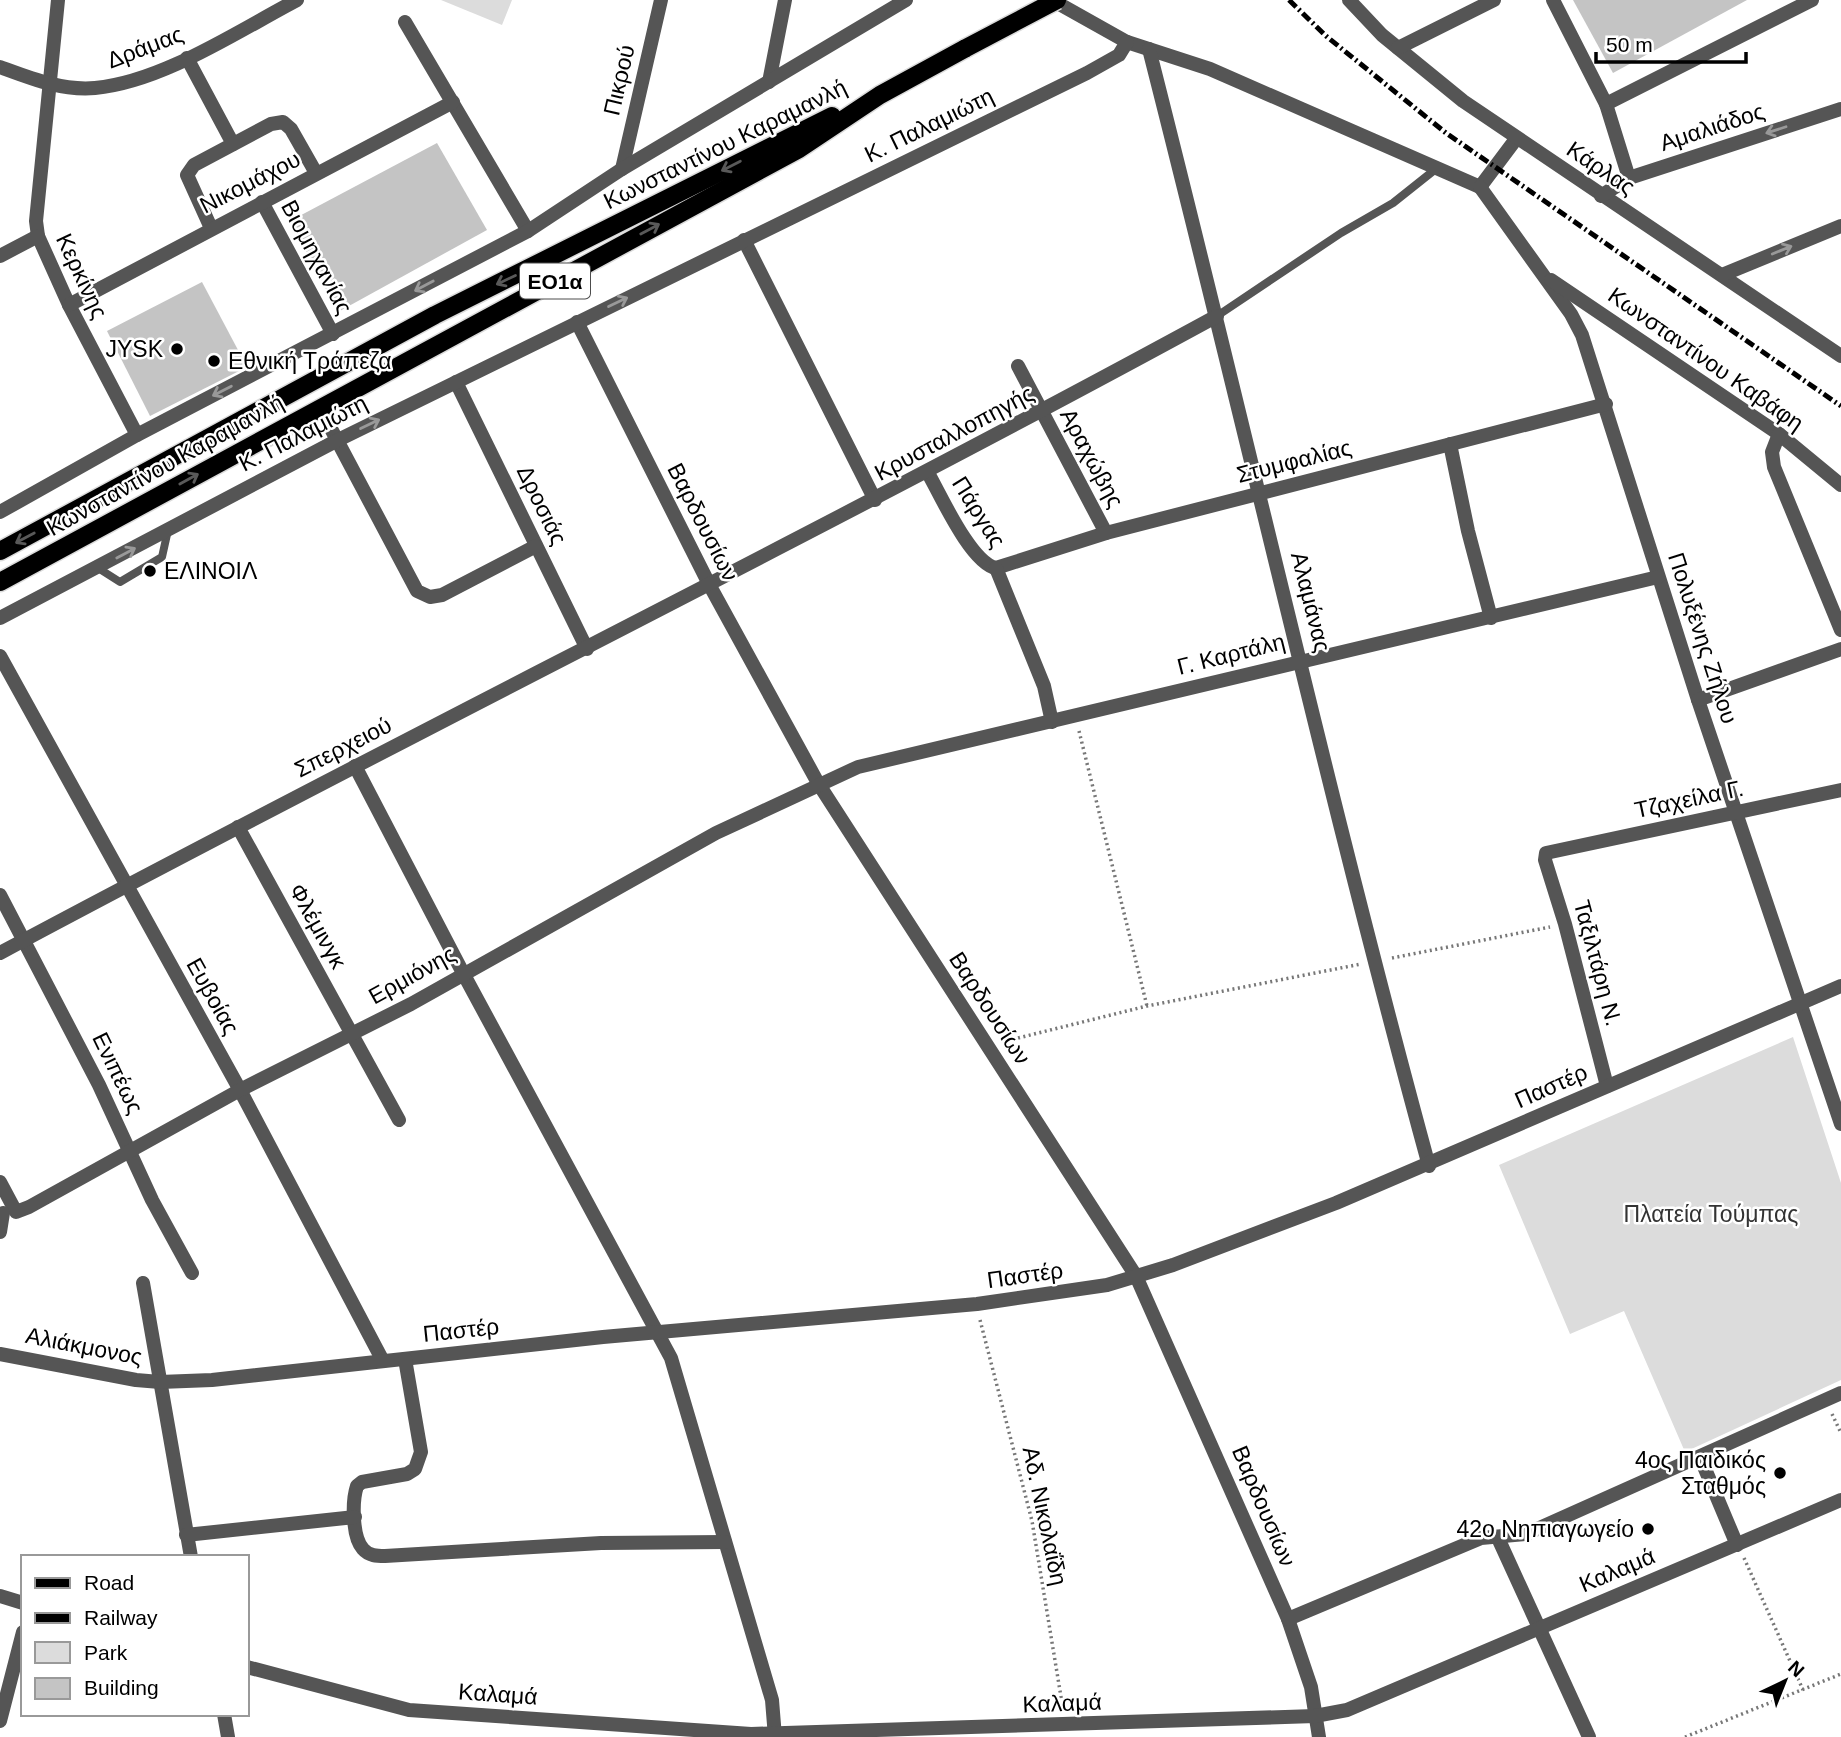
<svg xmlns="http://www.w3.org/2000/svg" width="1841" height="1737" viewBox="0 0 1841 1737" font-family="Helvetica,sans-serif">
<style>
.green{fill:#dcdcdc}
.building{fill:#c4c4c4}
.lines{fill:none;stroke-linecap:round;stroke-linejoin:round}
.primary-casing{stroke:#dbdbdb;stroke-width:21}
.path{stroke:#777;stroke-width:3.5;stroke-dasharray:2 3.5;stroke-linecap:butt}
.lane{stroke:#555;stroke-width:8}
.street{stroke:#555;stroke-width:14}
.primary{stroke:#000;stroke-width:18}
.rail{stroke:#000;stroke-width:5;stroke-dasharray:10 3.5 2 3.5;stroke-linecap:butt}
.primary-bridge-casing{stroke:#dbdbdb;stroke-width:21;stroke-linecap:butt}
.primary-bridge{stroke:#000;stroke-width:18}
.oneway{stroke:#999}
.oneway2{stroke:#595959}
.poi-dot{fill:#000;stroke:#fff;stroke-width:2.5}
.labels{text-anchor:middle;dominant-baseline:central;stroke-width:5;stroke-linejoin:round;paint-order:stroke}
.shield{fill:#fff;stroke:#4c4c4c;stroke-width:2}
.shield-label{font-size:21px;font-weight:bold;fill:#000}
.street-label{font-size:23px;fill:#000;stroke:#fff}
.poi-label{font-size:23px;fill:#000;stroke:#fff;text-anchor:end}
.park-label{font-size:23px;fill:#333;stroke:#fff}
</style>
<rect width="100%" height="100%" fill="#fff"/>
<!-- green -->
<g class="green">
<path d="M441,0H512L502,25Z"/>
<path d="M1793,1037L1841,1183V1380L1685,1452L1624,1311L1570,1334L1499,1165Z"/>
</g>
<!-- building -->
<g class="building">
<path d="M1573,0H1747L1613,73Z"/>
<path d="M437,143L487,230L338,312L290,221Z"/>
<path d="M202,282L247,367L150,416L107,331Z"/>
</g>
<g class="lines">
<defs>
<g id="primary">
<path d="M0,551L435,315L832,116"/>
<path d="M0,582L799,149L880,95L966,48"/>
</g>
</defs>
<!-- primary casing -->
<use href="#primary" class="primary-casing"/>
<!-- path -->
<g class="path">
<path d="M1079,731L1147,1006"/>
<path d="M1392,958L1550,927"/>
<path d="M1002,1042L1147,1006L1361,964"/>
<path d="M980,1320L1032,1521L1063,1709"/>
<path d="M1832,1414L1841,1433"/>
<path d="M1744,1558L1803,1690"/>
<path d="M1685,1737L1841,1674"/>
</g>
<!-- lane -->
<g class="lane">
<path d="M1217,316L1341,233L1393,203L1437,168"/>
<path d="M98,568L120,582L162,557L168,530"/>
</g>
<!-- street -->
<g class="street">
<path d="M58,0L36,221L38,236L69,305L137,435"/>
<path d="M1052,0L1127,42L1210,69L1480,187L1516,139"/>
<path d="M1349,0L1382,35L1463,101L1841,356"/>
<path d="M1553,0L1606,104L1629,178"/>
<path d="M405,22L528,231"/>
<path d="M1398,48L1494,0"/>
<path d="M1149,49C1244,421 1328,796 1429,1166"/>
<path d="M187,58L233,144"/>
<path d="M0,67C30,78 62,91 95,88C162,82 238,31 297,0"/>
<path d="M769,82L785,0"/>
<path d="M1606,104L1812,0"/>
<path d="M622,169L661,0"/>
<path d="M1480,187L1571,314L1582,335L1698,700L1841,1124"/>
<path d="M1601,196L1629,178L1841,109"/>
<path d="M262,202L333,334"/>
<path d="M211,228L187,175L194,165L271,124L283,122L291,129L316,173"/>
<path d="M744,240L875,500"/>
<path d="M0,256L38,236"/>
<path d="M1722,275L1841,226"/>
<path d="M1551,280L1779,434L1841,485"/>
<path d="M69,305L453,102"/>
<path d="M577,322L710,586L818,783L1136,1276L1288,1619L1311,1687L1319,1737"/>
<path d="M1018,366L1106,533"/>
<path d="M456,382L587,649"/>
<path d="M320,408L417,591L430,597L442,595L536,546"/>
<path d="M1779,434L1772,452L1774,467L1841,630"/>
<path d="M1450,444L1468,531L1491,618"/>
<path d="M928,473C941,496 971,563 996,568"/>
<path d="M0,512L137,435L528,231L622,169L906,0"/>
<path d="M996,568L1106,533L1606,404"/>
<path d="M996,568L1044,686L1052,722"/>
<path d="M0,618L336,441L1087,73L1119,55L1127,42"/>
<path d="M0,656L240,1090L383,1361"/>
<path d="M1698,700L1841,649"/>
<path d="M355,766L463,973L671,1358L772,1700L775,1737"/>
<path d="M238,827L399,1120"/>
<path d="M0,895L99,1085L152,1200L192,1273"/>
<path d="M0,953C403,737 815,535 1217,316"/>
<path d="M1607,1086L1565,924L1545,860L1546,853L1841,790"/>
<path d="M0,1182L16,1212L29,1207L240,1090L411,1004L716,833L858,767L1658,577"/>
<path d="M0,1232L3,1213"/>
<path d="M143,1283L191,1557"/>
<path d="M0,1354L136,1380L160,1382L212,1380L603,1337L977,1304L1107,1285L1173,1265L1336,1203L1841,986"/>
<path d="M405,1359L421,1452L415,1469L407,1474L362,1482L357,1486C352,1501 352,1537 363,1549C369,1556 377,1556 385,1556L601,1543L725,1542"/>
<path d="M1700,1457L1737,1545"/>
<path d="M186,1535L355,1517"/>
<path d="M1498,1538L1589,1737"/>
<path d="M0,1596L23,1603"/>
<path d="M1288,1619L1481,1538L1526,1534L1841,1393"/>
<path d="M247,1667L409,1710L751,1734L1315,1716L1347,1710L1841,1500"/>
<path d="M224,1714L228,1737"/>
<path d="M0,1721L23,1632"/>
</g>
<!-- primary -->
<use href="#primary" class="primary"/>
<!-- rail -->
<path class="rail" d="M1289,0L1326,36L1446,133L1841,406"/>
<defs>
<path id="primary-bridge" d="M966,48L1057,0"/>
</defs>
<!-- primary-bridge casing -->
<use href="#primary-bridge" class="primary-bridge-casing"/>
<!-- primary-bridge -->
<use href="#primary-bridge" class="primary-bridge"/>
</g>
<!-- one-way arrows -->
<defs><path id="oneway-shaft" d="M-6 0H5M1.5-3L5.5 0L1.5 3" fill="none" stroke-width="1.6" stroke-linecap="round" stroke-linejoin="round" transform="scale(1.75)"/></defs>
<g class="oneway">
<use href="#oneway-shaft" transform="translate(1776 130) rotate(162)"/>
<use href="#oneway-shaft" transform="translate(1782 250) rotate(-22)"/>
<use href="#oneway-shaft" transform="translate(424 286) rotate(152)"/>
<use href="#oneway-shaft" transform="translate(618 302) rotate(-26)"/>
<use href="#oneway-shaft" transform="translate(222 391) rotate(153)"/>
<use href="#oneway-shaft" transform="translate(370 424) rotate(-26)"/>
<use href="#oneway-shaft" transform="translate(126 553) rotate(-28)"/>
</g>
<g class="oneway2">
<use href="#oneway-shaft" transform="translate(731 166) rotate(153)"/>
<use href="#oneway-shaft" transform="translate(650 229) rotate(-28)"/>
<use href="#oneway-shaft" transform="translate(506 280) rotate(154)"/>
<use href="#oneway-shaft" transform="translate(189 479) rotate(-29)"/>
<use href="#oneway-shaft" transform="translate(25 538) rotate(152)"/>
</g>
<!-- markers -->
<g class="poi-dot">
<circle cx="177" cy="349" r="7"/>
<circle cx="214" cy="361" r="7"/>
<circle cx="150" cy="571" r="7"/>
<circle cx="1780" cy="1473" r="7"/>
<circle cx="1648" cy="1529" r="7"/>
</g>
<g class="labels">
<!-- shield labels -->
<rect class="shield" x="520" y="263.5" width="70" height="35" rx="5"/>
<g class="shield-label">
<text x="555" y="281">ΕΟ1α</text>
</g>
<!-- street labels -->
<g class="street-label">
<text transform="translate(145 47) rotate(-21)">Δράμας</text>
<text transform="translate(619 80) rotate(-77)">Πικρού</text>
<text transform="translate(929 125) rotate(-26)">Κ. Παλαμιώτη</text>
<text transform="translate(1712 127) rotate(-18)">Αμαλιάδος</text>
<text transform="translate(725 144) rotate(-26)">Κωνσταντίνου Καραμανλή</text>
<text transform="translate(1601 168) rotate(34)">Κάρλας</text>
<text transform="translate(250 182) rotate(-27)">Νικομάχου</text>
<text transform="translate(317 257) rotate(62)">Βιομηχανίας</text>
<text transform="translate(82 276) rotate(65)">Κερκίνης</text>
<text transform="translate(1706 359) rotate(35)">Κωνσταντίνου Καβάφη</text>
<text transform="translate(303 433) rotate(-27)">Κ. Παλαμιώτη</text>
<text transform="translate(954 433) rotate(-28)">Κρυσταλλοπηγής</text>
<text transform="translate(1092 458) rotate(62)">Αραχώβης</text>
<text transform="translate(1294 461) rotate(-14)">Στυμφαλίας</text>
<text transform="translate(165 465) rotate(-29)">Κωνσταντίνου Καραμανλή</text>
<text transform="translate(542 505) rotate(64)">Δροσιάς</text>
<text transform="translate(979 512) rotate(58)">Πάργας</text>
<text transform="translate(703 522) rotate(63)">Βαρδουσίων</text>
<text transform="translate(1311 602) rotate(76)">Αλαμάνας</text>
<text transform="translate(1703 638) rotate(72)">Πολυξένης Ζήλου</text>
<text transform="translate(1231 654) rotate(-14)">Γ. Καρτάλη</text>
<text transform="translate(343 747) rotate(-27)">Σπερχειού</text>
<text transform="translate(1689 799) rotate(-12)">Τζαχείλα Γ.</text>
<text transform="translate(318 926) rotate(61)">Φλέμινγκ</text>
<text transform="translate(1598 963) rotate(75)">Ταξιλτάρη Ν.</text>
<text transform="translate(412 975) rotate(-29)">Ερμιόνης</text>
<text transform="translate(213 996) rotate(61)">Ευβοίας</text>
<text transform="translate(990 1008) rotate(57)">Βαρδουσίων</text>
<text transform="translate(118 1073) rotate(64)">Ενιπέως</text>
<text transform="translate(1551 1086) rotate(-24)">Παστέρ</text>
<text transform="translate(1025 1275) rotate(-8)">Παστέρ</text>
<text transform="translate(461 1330) rotate(-6)">Παστέρ</text>
<text transform="translate(84 1346) rotate(11)">Αλιάκμονος</text>
<text transform="translate(1264 1506) rotate(67)">Βαρδουσίων</text>
<text transform="translate(1045 1516) rotate(78)">Αδ. Νικολαΐδη</text>
<text transform="translate(1617 1570) rotate(-23)">Καλαμά</text>
<text transform="translate(498 1694) rotate(4)">Καλαμά</text>
<text transform="translate(1062 1703) rotate(-2)">Καλαμά</text>
</g>
<!-- poi labels -->
<g class="poi-label">
<text x="163" y="349">JYSK</text>
<text x="228" y="361" text-anchor="start">Εθνική Τράπεζα</text>
<text x="164" y="571" text-anchor="start">ΕΛΙΝΟΙΛ</text>
<text x="1766" y="1460">4ος Παιδικός<tspan x="1766" dy="26">Σταθμός</tspan></text>
<text x="1634" y="1529">42ο Νηπιαγωγείο</text>
</g>
<!-- park labels -->
<g class="park-label">
<text x="1711" y="1214">Πλατεία Τούμπας</text>
</g>
</g>
<!-- legend -->
<rect x="21" y="1555" width="228" height="161" fill="#ffffff" stroke="#999999" stroke-width="2"/>
<rect x="35" y="1578" width="35" height="10" fill="#000000" stroke="#999999" stroke-width="2"/>
<text x="84" y="1590" font-size="21" fill="#000000">Road</text>
<rect x="35" y="1613" width="35" height="10" fill="#000000" stroke="#999999" stroke-width="2"/>
<text x="84" y="1625" font-size="21" fill="#000000">Railway</text>
<rect x="35" y="1642" width="35" height="21" fill="#dcdcdc" stroke="#999999" stroke-width="2"/>
<text x="84" y="1660" font-size="21" fill="#000000">Park</text>
<rect x="35" y="1678" width="35" height="21" fill="#c4c4c4" stroke="#999999" stroke-width="2"/>
<text x="84" y="1695" font-size="21" fill="#000000">Building</text>
<!-- north arrow -->
<g transform="translate(1785 1681) rotate(43)" stroke="#ffffff" stroke-width="5" paint-order="stroke">
<path d="M0-5L12 26L0 18L-12 26Z" fill="#000000"/>
<text y="-10" font-size="19" font-weight="bold" text-anchor="middle" fill="#000000">N</text>
</g>
<!-- scale -->
<path d="M1596 52v10h150v-10" fill="none" stroke="#000000" stroke-width="3.5"/>
<text x="1606" y="52" font-size="21" fill="#000000" stroke="#ffffff" stroke-width="5" paint-order="stroke">50 m</text>
</svg>
